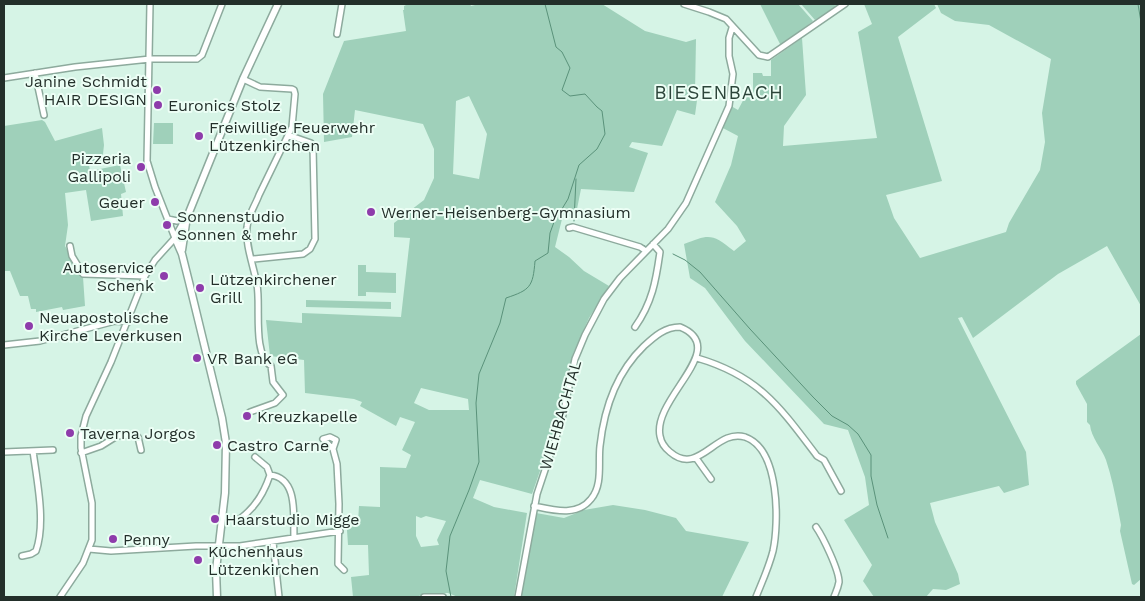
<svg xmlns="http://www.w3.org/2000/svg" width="1145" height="601" font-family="'Work Sans',sans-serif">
<rect width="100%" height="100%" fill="#d6f4e6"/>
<path fill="#9fd0ba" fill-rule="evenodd" d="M 408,4 L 473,4 L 470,4 L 471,6 L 479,4 L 602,4 L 645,31 L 686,42 L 696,39 L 695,93 L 698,93 L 695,115 L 677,110 L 662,146 L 632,142 L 629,147 L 648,153 L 634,192 L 581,189 L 575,219 L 563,215 L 555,247 L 569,257 L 584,271 L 609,286 L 589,318 L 573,354 L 557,422 L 532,494 L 480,480 L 473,498 L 494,507 L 527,513 L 514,597 L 458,597 L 448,593 L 432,593 L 414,597 L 353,597 L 351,577 L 369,575 L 368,545 L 348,545 L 347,530 L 358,522 L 359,506 L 380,507 L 380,467 L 406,468 L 411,455 L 402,450 L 415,422 L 400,417 L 396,426 L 360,406 L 362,402 L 354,399 L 305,393 L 304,360 L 270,356 L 266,320 L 302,323 L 302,313 L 401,317 L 410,238 L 394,237 L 394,223 L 424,200 L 434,178 L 434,149 L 423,124 L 355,110 L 352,137 L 324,142 L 323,94 L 344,41 L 406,31 L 403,10 L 404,10 L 404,6 ZM 469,96 L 487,134 L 479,179 L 453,174 L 456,101 ZM 421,388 L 468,399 L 469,410 L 429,410 L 414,403 ZM 416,516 L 421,518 L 426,516 L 446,521 L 437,540 L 439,545 L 421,547 L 416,536 Z
M 760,4 L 798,4 L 813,21 L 781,46 Z
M 801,4 L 828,4 L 839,6 L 815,20 Z
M 864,4 L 934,4 L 936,8 L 898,37 L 942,181 L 886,195 L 894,218 L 920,258 L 1006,232 L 1009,223 L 1040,170 L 1045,142 L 1042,113 L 1051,59 L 989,25 L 955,21 L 941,13 L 937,4 L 1141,4 L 1141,306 L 1107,246 L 1058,274 L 973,338 L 962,317 L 958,318 L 1026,452 L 1029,485 L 1004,493 L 999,486 L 930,503 L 935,522 L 958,574 L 960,584 L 946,590 L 933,589 L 926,597 L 874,597 L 863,581 L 872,565 L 844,520 L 869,505 L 865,477 L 848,430 L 824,424 L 745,341 L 705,288 L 690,278 L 684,244 C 709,234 712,233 734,251 L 746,241 L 737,226 L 715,202 L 731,165 L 738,136 L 721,127 L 731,106 L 738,110 L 748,91 L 753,91 L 753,73 L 762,73 L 763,76 L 771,76 L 771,60 L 802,38 L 806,95 L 784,126 L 783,146 L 877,138 L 858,32 L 872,24 Z
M 42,120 L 45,122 L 55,141 L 102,128 L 104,145 L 102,163 L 89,165 L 90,171 L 120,165 L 126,192 L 121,194 L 123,216 L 91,221 L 86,190 L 65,193 L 68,225 L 65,246 L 83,277 L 85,306 L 63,310 L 62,307 L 36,312 L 36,309 L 31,309 L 28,296 L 20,296 L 10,271 L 4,271 L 4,126 Z
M 154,123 L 173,123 L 173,144 L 153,144 Z
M 358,265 L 366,265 L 366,272 L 396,273 L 396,293 L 366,292 L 366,296 L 358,296 Z
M 306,300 L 391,302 L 391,309 L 306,307 Z
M 1141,334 L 1141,579 L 1134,585 L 1132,584 L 1120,531 L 1121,525 C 1117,504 1113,481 1106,460 C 1102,449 1091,437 1090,425 L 1087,422 L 1087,404 L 1076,384 L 1076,381 Z
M 613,505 L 645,510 L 676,518 L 686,531 L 749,542 L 722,597 L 521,597 L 534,514 L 536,513 L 564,518 L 584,510 Z"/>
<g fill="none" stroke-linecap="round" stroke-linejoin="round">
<path stroke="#5a927a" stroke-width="1" d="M 1138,4 L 1141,22
M 574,221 L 576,179
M 575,225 L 580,226
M 583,227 L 588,229
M 592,230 L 597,232
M 599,232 L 607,234
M 609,235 L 615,237
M 618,238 L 627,240
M 630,241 L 633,242
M 636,243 L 645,246
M 673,254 L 685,260 L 700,272 L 750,329 L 813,397 L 832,416 L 848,425 L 858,434 L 871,455 L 871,476 L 877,505 L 888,538
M 451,597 L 446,571 L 450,536 L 469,490 L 479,462 L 476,403 L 479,374 L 500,323 L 506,298 C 530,290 533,287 535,261 L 548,253 L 550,233 L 554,222 L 568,199 L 579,165 L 597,149 L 605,134 L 602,111 L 597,107 L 585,94 L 570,96 L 562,90 L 570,68 L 562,52 L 556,47 L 545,4
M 521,597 L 527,561"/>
<defs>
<path id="minor" d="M 684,4 L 709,12 L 726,19 L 759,55 L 768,57 L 845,4
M 337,34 L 342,4
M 35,73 L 44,115
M 4,78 L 75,67 L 150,59 L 197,59 L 202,55 L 222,4
M 243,79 L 260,87 L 292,89 L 294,90 L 295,94 L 292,127 L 259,195 C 255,206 248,215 247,227 C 245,245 254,267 257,285 C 261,305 252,354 271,366 L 273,382 L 283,395 L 275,403 L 250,412
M 168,219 L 177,221 L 188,216
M 569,228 L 573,227 L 640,247 L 646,251
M 70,246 L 72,256 L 83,274 L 145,276
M 253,259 L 303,254 L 310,249 L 315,239 L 313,147 L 311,143 L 288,135
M 635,327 C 652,303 656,281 660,252 L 653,244
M 4,345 L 40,341 L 115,321 L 128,322
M 697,358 C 759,376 780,407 817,456 L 824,460 L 841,491
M 333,449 L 323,439 L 330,437 L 336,440 L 333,449 L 337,464 L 339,504 L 338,564 L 344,570
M 4,452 L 53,450
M 81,453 L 101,446 L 117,436 L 129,435 L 138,437 L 141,450
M 255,457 L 267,467 L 270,475 C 299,478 293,517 294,538
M 696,458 L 711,479
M 534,506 C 553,510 577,517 591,499 C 603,485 598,463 600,446 C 604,409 616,373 644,346 C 655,336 665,327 680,327 C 732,348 652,398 660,436 C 661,442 665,448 670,452 C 699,477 716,428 745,437 C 780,449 779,523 773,551 C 769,567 762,582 756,597
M 238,520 C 255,509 264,493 270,475
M 816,527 C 823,537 839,570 839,582 C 838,588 836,592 834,597
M 273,542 L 279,597
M 89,549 L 111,551 L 196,546 L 240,546 L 340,531
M 22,556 L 31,554 L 36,551 C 46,523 37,481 33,451
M 60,597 L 83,563 L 92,540 L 92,503 L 81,448 L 81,436 L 86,416 L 111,362 L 145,276 L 155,260 L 175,238 L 155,187 L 147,161 L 150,4
M 424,597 L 443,597
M 518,597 L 537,494 L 562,419 L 575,359 L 585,335 L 604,299 L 620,278 L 668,229 L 686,203 L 729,106 L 733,74 L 729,56 L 729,38 L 732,28"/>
<path id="major" d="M 182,250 L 186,223
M 217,597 L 216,570 L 225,493 L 226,443 L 222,418 L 189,282 L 182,254 L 175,238 L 188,215 L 243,79 L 278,4"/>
</defs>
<use href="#minor" stroke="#8daa9d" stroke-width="8"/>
<use href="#major" stroke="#8daa9d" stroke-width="9"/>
<use href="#minor" stroke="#fff" stroke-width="5"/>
<use href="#major" stroke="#fff" stroke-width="6"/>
</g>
<g fill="#8e3cab" stroke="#ecfef5" stroke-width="2">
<circle cx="157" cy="90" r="5"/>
<circle cx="158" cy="105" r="5"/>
<circle cx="199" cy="136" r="5"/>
<circle cx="141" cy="167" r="5"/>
<circle cx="155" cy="202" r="5"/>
<circle cx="371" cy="212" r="5"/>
<circle cx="167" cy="225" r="5"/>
<circle cx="164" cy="276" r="5"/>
<circle cx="200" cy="288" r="5"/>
<circle cx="29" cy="326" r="5"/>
<circle cx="197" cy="358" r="5"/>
<circle cx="247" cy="416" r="5"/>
<circle cx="70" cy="433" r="5"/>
<circle cx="217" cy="445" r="5"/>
<circle cx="215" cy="519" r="5"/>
<circle cx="113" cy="539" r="5"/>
<circle cx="198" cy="560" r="5"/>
</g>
<g text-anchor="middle" stroke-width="4" stroke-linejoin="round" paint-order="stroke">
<g font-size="16" fill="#232f2a" stroke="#ecfef5" text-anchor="start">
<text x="147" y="87" text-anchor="end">Janine Schmidt<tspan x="147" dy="18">HAIR DESIGN</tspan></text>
<text x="168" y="111">Euronics Stolz</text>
<text x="209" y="133">Freiwillige Feuerwehr<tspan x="209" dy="18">Lützenkirchen</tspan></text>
<text x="131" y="164" text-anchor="end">Pizzeria<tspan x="131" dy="18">Gallipoli</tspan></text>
<text x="145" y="208" text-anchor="end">Geuer</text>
<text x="381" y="218">Werner-Heisenberg-Gymnasium</text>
<text x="177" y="222">Sonnenstudio<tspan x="177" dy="18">Sonnen &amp; mehr</tspan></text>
<text x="154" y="273" text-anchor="end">Autoservice<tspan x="154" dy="18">Schenk</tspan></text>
<text x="210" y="285">Lützenkirchener<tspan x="210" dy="18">Grill</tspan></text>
<text x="39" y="323">Neuapostolische<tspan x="39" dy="18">Kirche Leverkusen</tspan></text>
<text x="207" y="364">VR Bank eG</text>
<text x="257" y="422">Kreuzkapelle</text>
<text x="80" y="439">Taverna Jorgos</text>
<text x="227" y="451">Castro Carne</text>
<text x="225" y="525">Haarstudio Migge</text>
<text x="123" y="545">Penny</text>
<text x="208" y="557">Küchenhaus<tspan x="208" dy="18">Lützenkirchen</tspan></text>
</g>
<g font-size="16" fill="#232f2a" stroke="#ecfef5">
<text transform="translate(560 415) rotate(-74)" y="6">WIEHBACHTAL</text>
</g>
<g font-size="19" letter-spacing="1" fill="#2c453a" stroke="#ecfef5">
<text x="719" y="99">BIESENBACH</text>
</g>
</g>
<rect width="1145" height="601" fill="none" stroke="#232f2a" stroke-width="10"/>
</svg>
